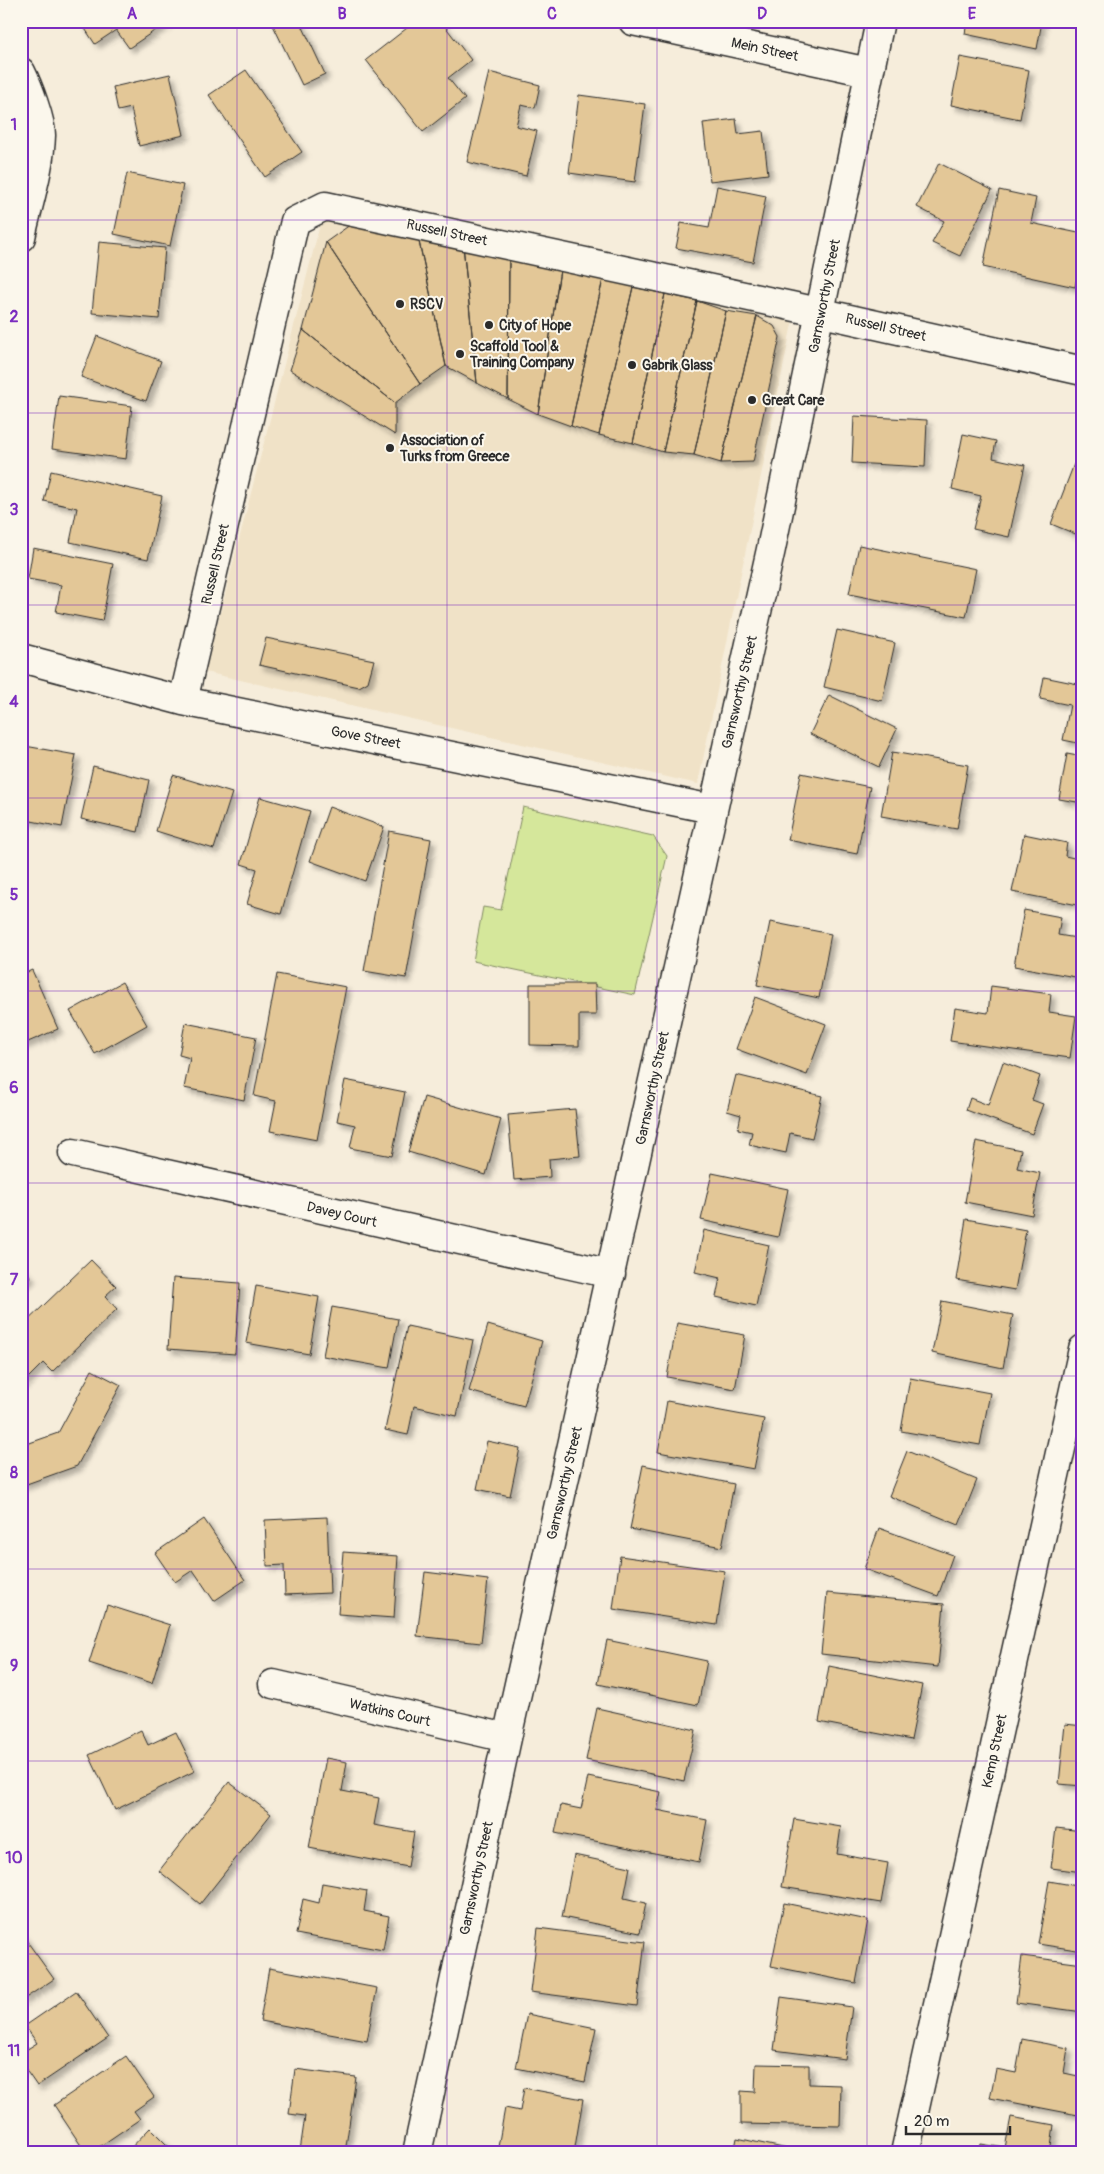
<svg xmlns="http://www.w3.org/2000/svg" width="1104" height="2174" font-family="Pangolin,sans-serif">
<defs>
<filter id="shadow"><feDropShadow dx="4.5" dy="4.5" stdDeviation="2.5" flood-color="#0004"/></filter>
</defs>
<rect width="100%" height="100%" fill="#f6eddb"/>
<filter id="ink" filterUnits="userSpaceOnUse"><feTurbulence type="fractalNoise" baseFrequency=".02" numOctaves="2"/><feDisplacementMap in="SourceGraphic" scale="10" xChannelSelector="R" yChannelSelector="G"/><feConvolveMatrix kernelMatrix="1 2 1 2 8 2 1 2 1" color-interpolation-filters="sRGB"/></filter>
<g filter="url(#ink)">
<path fill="#f0e2c7" d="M 323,213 L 793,319 L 698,784 L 205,672 Z"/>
<path fill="#d5e79b" stroke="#808963" d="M 523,807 L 653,836 L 667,856 L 635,995 L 473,961 L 483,907 L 501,910 Z"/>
<path fill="#e3c797" stroke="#2b2b2b" filter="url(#shadow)" d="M 80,21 L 165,21 L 166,23 L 129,48 L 116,30 L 95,44 Z
M 271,21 L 300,21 L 325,74 L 302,85 Z
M 416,21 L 441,21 L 471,60 L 448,78 L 465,99 L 423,132 L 366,60 Z
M 967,21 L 1042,21 L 1037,49 L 965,34 Z
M 960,57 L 1029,70 L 1020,119 L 951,105 Z
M 246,70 L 302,152 L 265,177 L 209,95 Z
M 489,72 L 540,85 L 535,108 L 521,105 L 516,126 L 537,131 L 526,176 L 467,162 Z
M 170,74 L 184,135 L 139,146 L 131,108 L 118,111 L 113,87 Z
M 579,95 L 645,104 L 635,182 L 569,173 Z
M 736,119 L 738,134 L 763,131 L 768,174 L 710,181 L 703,123 Z
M 939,163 L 992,190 L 960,256 L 932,243 L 944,221 L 917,207 Z
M 127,173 L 183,185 L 170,246 L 114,234 Z
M 717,186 L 766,196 L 753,262 L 676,248 L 681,223 L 709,228 Z
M 999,190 L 1036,198 L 1031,223 L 1083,234 L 1083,249 L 1075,287 L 983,267 Z
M 354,222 L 418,237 L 446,366 L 420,384 L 326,242 Z
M 418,237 L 463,245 L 477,383 L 446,366 Z
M 99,242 L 165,248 L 159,319 L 92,313 Z
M 326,242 L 420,384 L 395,403 L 303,330 Z
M 463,245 L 509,256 L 508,399 L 477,383 Z
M 509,256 L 560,270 L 538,414 L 508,399 Z
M 560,270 L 603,279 L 571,426 L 538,414 Z
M 603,279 L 633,287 L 599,435 L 571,426 Z
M 633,287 L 665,294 L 633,443 L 599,435 Z
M 665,294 L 697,301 L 663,452 L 633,443 Z
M 697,301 L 726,311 L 694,455 L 663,452 Z
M 726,311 L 757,316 L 721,463 L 694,455 Z
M 757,316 L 774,326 L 780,337 L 753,462 L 721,463 Z
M 303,330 L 395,403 L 395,435 L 290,370 Z
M 97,336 L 161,361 L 146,401 L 81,377 Z
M 59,396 L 132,406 L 126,459 L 52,449 Z
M 854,416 L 927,420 L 925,467 L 852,463 Z
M 963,434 L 996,441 L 993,458 L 1025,465 L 1009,537 L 973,529 L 981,496 L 952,489 Z
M 1074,464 L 1083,467 L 1083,537 L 1051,524 Z
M 51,471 L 162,496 L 148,559 L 70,542 L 77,508 L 44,501 Z
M 859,545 L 976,569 L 966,617 L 849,594 Z
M 33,548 L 113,564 L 102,621 L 56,612 L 61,585 L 28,579 Z
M 837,630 L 895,643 L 882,701 L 824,687 Z
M 266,638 L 374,660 L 368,682 L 359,687 L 259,665 Z
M 1044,677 L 1083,685 L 1083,744 L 1063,740 L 1070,705 L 1040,699 Z
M 829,695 L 897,729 L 879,767 L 810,734 Z
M 25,746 L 76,755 L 62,827 L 21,819 L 21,769 Z
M 892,752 L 968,765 L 957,829 L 881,816 Z
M 1067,754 L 1083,757 L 1083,803 L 1059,799 Z
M 93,766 L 149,780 L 138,832 L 81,819 Z
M 801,773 L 870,787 L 857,854 L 788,840 Z
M 173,775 L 232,793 L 214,849 L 156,831 Z
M 260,797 L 310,811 L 281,914 L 247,904 L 257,869 L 241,864 Z
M 329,807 L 384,827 L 365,881 L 310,861 Z
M 389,831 L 431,839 L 406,978 L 364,971 Z
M 1024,834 L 1067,843 L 1065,856 L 1083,860 L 1083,906 L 1012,892 Z
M 1024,910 L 1061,917 L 1058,935 L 1083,939 L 1081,978 L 1014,966 Z
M 770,922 L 831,934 L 819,998 L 757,985 Z
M 32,970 L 58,1029 L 21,1045 L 21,975 Z
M 277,974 L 346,987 L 317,1140 L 270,1131 L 276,1101 L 254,1096 Z
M 122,982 L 147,1025 L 95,1054 L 70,1011 Z
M 530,984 L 595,984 L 596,1015 L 579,1015 L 579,1046 L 530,1045 Z
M 991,986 L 1051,994 L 1049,1012 L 1076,1016 L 1070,1058 L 950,1041 L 955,1008 L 988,1013 Z
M 755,997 L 826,1024 L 807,1075 L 736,1049 Z
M 185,1023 L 256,1037 L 244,1100 L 184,1088 L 190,1058 L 179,1055 Z
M 1003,1062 L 1040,1076 L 1032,1100 L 1043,1104 L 1032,1134 L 966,1110 L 970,1098 L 988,1105 Z
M 736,1075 L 822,1096 L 812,1138 L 790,1133 L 786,1153 L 749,1145 L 752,1132 L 738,1129 L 741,1115 L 727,1111 Z
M 345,1080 L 405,1092 L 392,1156 L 350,1148 L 355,1125 L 337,1121 Z
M 424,1097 L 501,1119 L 486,1175 L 408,1152 Z
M 575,1109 L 580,1156 L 549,1159 L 550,1177 L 514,1180 L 508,1115 Z
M 976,1141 L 1021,1150 L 1017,1168 L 1040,1173 L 1032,1215 L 965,1202 Z
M 712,1173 L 788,1189 L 778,1237 L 701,1220 Z
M 966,1219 L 1026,1230 L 1015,1290 L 956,1280 Z
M 704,1230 L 769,1245 L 756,1306 L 716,1297 L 720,1278 L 695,1272 Z
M 91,1260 L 116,1286 L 105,1296 L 117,1309 L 52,1372 L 43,1363 L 21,1385 L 21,1327 Z
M 21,1266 L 31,1277 L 21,1286 Z
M 173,1278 L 240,1283 L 235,1354 L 168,1349 Z
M 256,1286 L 319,1297 L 309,1354 L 246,1343 Z
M 942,1301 L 1013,1315 L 1003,1368 L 932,1353 Z
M 332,1307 L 398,1319 L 389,1368 L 323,1356 Z
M 677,1323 L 745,1335 L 735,1389 L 667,1377 Z
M 488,1325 L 542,1341 L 524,1406 L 469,1391 Z
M 407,1326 L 473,1340 L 457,1416 L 414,1406 L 408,1435 L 385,1430 Z
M 92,1370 L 121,1385 L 77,1466 L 21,1486 L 21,1446 L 58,1433 Z
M 910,1378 L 990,1393 L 980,1445 L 901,1431 Z
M 667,1401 L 764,1419 L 754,1469 L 658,1452 Z
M 487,1441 L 520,1448 L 510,1496 L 477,1489 Z
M 907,1451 L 977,1480 L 959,1525 L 889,1496 Z
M 643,1465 L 734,1484 L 722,1547 L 630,1529 Z
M 327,1517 L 330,1593 L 285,1595 L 284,1565 L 267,1566 L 265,1520 Z
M 204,1519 L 245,1580 L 214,1601 L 193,1570 L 175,1582 L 155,1553 Z
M 879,1528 L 953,1555 L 938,1596 L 864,1569 Z
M 343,1552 L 398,1556 L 394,1618 L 338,1614 Z
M 620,1556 L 725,1571 L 717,1625 L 613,1609 Z
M 425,1572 L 488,1580 L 481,1643 L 417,1636 Z
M 827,1593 L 944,1604 L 938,1667 L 821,1654 Z
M 107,1605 L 170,1625 L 152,1683 L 89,1663 Z
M 607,1640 L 707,1661 L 698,1705 L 598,1684 Z
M 829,1666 L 922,1685 L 911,1740 L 819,1722 Z
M 1083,1673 L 1083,1714 L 1077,1713 Z
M 597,1708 L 696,1730 L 684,1781 L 586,1760 Z
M 1065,1724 L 1083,1726 L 1083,1786 L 1059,1784 Z
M 141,1730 L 148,1745 L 176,1732 L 195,1771 L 115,1810 L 89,1755 Z
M 326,1758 L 347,1762 L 342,1791 L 379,1798 L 374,1825 L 414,1832 L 408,1867 L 309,1848 Z
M 588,1777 L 661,1792 L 657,1810 L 707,1820 L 699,1862 L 555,1833 L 561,1805 L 581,1809 Z
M 229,1782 L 271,1814 L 200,1904 L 159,1871 Z
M 794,1819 L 841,1827 L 837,1854 L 888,1863 L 881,1903 L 782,1887 Z
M 1056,1828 L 1083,1831 L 1083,1872 L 1051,1868 Z
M 574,1855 L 630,1867 L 624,1898 L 646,1903 L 640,1933 L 562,1917 Z
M 1049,1881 L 1083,1887 L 1083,1951 L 1038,1944 Z
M 322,1883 L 367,1891 L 364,1911 L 389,1916 L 383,1950 L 296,1934 L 303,1899 L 319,1903 Z
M 784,1903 L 868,1920 L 856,1983 L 771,1966 Z
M 538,1928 L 645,1942 L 637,2006 L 530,1992 Z
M 21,1933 L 54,1979 L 21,2001 Z
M 1022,1956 L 1083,1964 L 1083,2012 L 1016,2003 Z
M 269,1968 L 377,1988 L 367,2041 L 260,2021 Z
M 76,1991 L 108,2038 L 37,2086 L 21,2063 L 21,2053 L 37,2043 L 25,2026 Z
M 781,1997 L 852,2007 L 845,2059 L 774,2050 Z
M 527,2014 L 596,2028 L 585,2082 L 516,2068 Z
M 1022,2039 L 1068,2048 L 1064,2073 L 1083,2077 L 1083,2089 L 1078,2115 L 990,2098 L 996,2069 L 1016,2073 Z
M 126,2056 L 154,2097 L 134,2111 L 140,2119 L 90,2153 L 86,2153 L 54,2105 Z
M 756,2064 L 809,2065 L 809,2084 L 841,2085 L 840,2126 L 741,2124 L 741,2091 L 755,2092 Z
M 295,2069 L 356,2077 L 345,2153 L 300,2151 L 305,2116 L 289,2114 Z
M 524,2088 L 583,2099 L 574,2153 L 529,2153 L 498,2147 L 505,2108 L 520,2111 Z
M 1011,2117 L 1054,2125 L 1050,2153 L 979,2153 L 981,2144 L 1005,2148 Z
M 150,2128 L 175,2153 L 126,2153 Z
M 737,2138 L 806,2153 L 734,2153 Z"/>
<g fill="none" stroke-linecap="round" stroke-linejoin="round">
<defs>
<path id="minor" d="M 633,21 L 868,72
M 21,72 C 28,86 41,120 41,135 C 40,169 28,204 21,237
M 21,658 L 183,701 L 712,809
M 183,701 L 295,221 L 325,206 L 791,306 L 1083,371
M 73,1153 L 611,1274
M 273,1684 L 507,1738
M 417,2153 L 507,1738 L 771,549 L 880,21
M 905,2153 L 1083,1349"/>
</defs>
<use href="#minor" stroke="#2b2b2b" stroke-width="31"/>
<use href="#minor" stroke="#fbf7ec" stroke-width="28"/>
</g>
</g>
<path fill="none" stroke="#7b2cbf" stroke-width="1" stroke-opacity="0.55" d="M 237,21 L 237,2153M 447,21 L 447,2153M 657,21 L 657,2153M 867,21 L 867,2153M 21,220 L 1083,220M 21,413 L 1083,413M 21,605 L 1083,605M 21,798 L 1083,798M 21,991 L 1083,991M 21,1183 L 1083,1183M 21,1376 L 1083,1376M 21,1569 L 1083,1569M 21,1761 L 1083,1761M 21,1954 L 1083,1954"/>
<g fill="#2b2b2b" stroke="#fbf7ec" stroke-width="2">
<circle cx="400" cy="304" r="5"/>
<circle cx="489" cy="325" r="5"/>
<circle cx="460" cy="354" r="5"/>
<circle cx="632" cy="365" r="5"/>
<circle cx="752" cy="400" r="5"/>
<circle cx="390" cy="448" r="5"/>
</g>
<g text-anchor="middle" stroke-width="4" stroke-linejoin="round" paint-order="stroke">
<g font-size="14" fill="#2b2b2b" stroke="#fbf7ec">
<text transform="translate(765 49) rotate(12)" y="5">Mein Street</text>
<text transform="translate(447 232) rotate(12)" y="5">Russell Street</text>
<text transform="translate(824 296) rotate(-79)" y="5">Garnsworthy Street</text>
<text transform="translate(886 327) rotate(13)" y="5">Russell Street</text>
<text transform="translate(215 564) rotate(-77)" y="5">Russell Street</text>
<text transform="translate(739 692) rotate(-77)" y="5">Garnsworthy Street</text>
<text transform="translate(366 737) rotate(11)" y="5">Gove Street</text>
<text transform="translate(652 1088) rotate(-78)" y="5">Garnsworthy Street</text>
<text transform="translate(342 1214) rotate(13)" y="5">Davey Court</text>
<text transform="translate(564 1483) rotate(-77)" y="5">Garnsworthy Street</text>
<text transform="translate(390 1712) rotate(13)" y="5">Watkins Court</text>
<text transform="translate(994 1751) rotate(-78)" y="5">Kemp Street</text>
<text transform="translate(476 1878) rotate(-78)" y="5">Garnsworthy Street</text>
</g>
<g font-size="14" font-weight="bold" fill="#2b2b2b" stroke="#fbf7ec" text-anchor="start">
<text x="410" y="309">RSCV</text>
<text x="499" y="330">City of Hope</text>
<text x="470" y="351">Scaffold Tool &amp;<tspan x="470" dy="16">Training Company</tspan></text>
<text x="642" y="370">Gabrik Glass</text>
<text x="762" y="405">Great Care</text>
<text x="400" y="445">Association of<tspan x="400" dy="16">Turks from Greece</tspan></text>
</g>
</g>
<rect width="1104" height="2174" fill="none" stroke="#fbf7ec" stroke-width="55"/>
<path d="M906 2126v8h104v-8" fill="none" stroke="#2b2b2b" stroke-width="2.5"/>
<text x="914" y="2126" font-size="15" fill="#2b2b2b" stroke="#fbf7ec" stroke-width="4" paint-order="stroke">20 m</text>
<rect x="28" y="28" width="1048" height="2118" fill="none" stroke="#7b2cbf" stroke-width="2"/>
<g font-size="16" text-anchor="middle" font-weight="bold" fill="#7b2cbf">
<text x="132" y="19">A</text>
<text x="342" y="19">B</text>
<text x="552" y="19">C</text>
<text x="762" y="19">D</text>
<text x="972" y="19">E</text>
<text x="14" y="130">1</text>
<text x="14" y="322">2</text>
<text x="14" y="515">3</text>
<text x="14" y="707">4</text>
<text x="14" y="900">5</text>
<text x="14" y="1093">6</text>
<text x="14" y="1285">7</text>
<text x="14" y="1478">8</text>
<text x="14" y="1671">9</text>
<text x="14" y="1863">10</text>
<text x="14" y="2056">11</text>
</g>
</svg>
